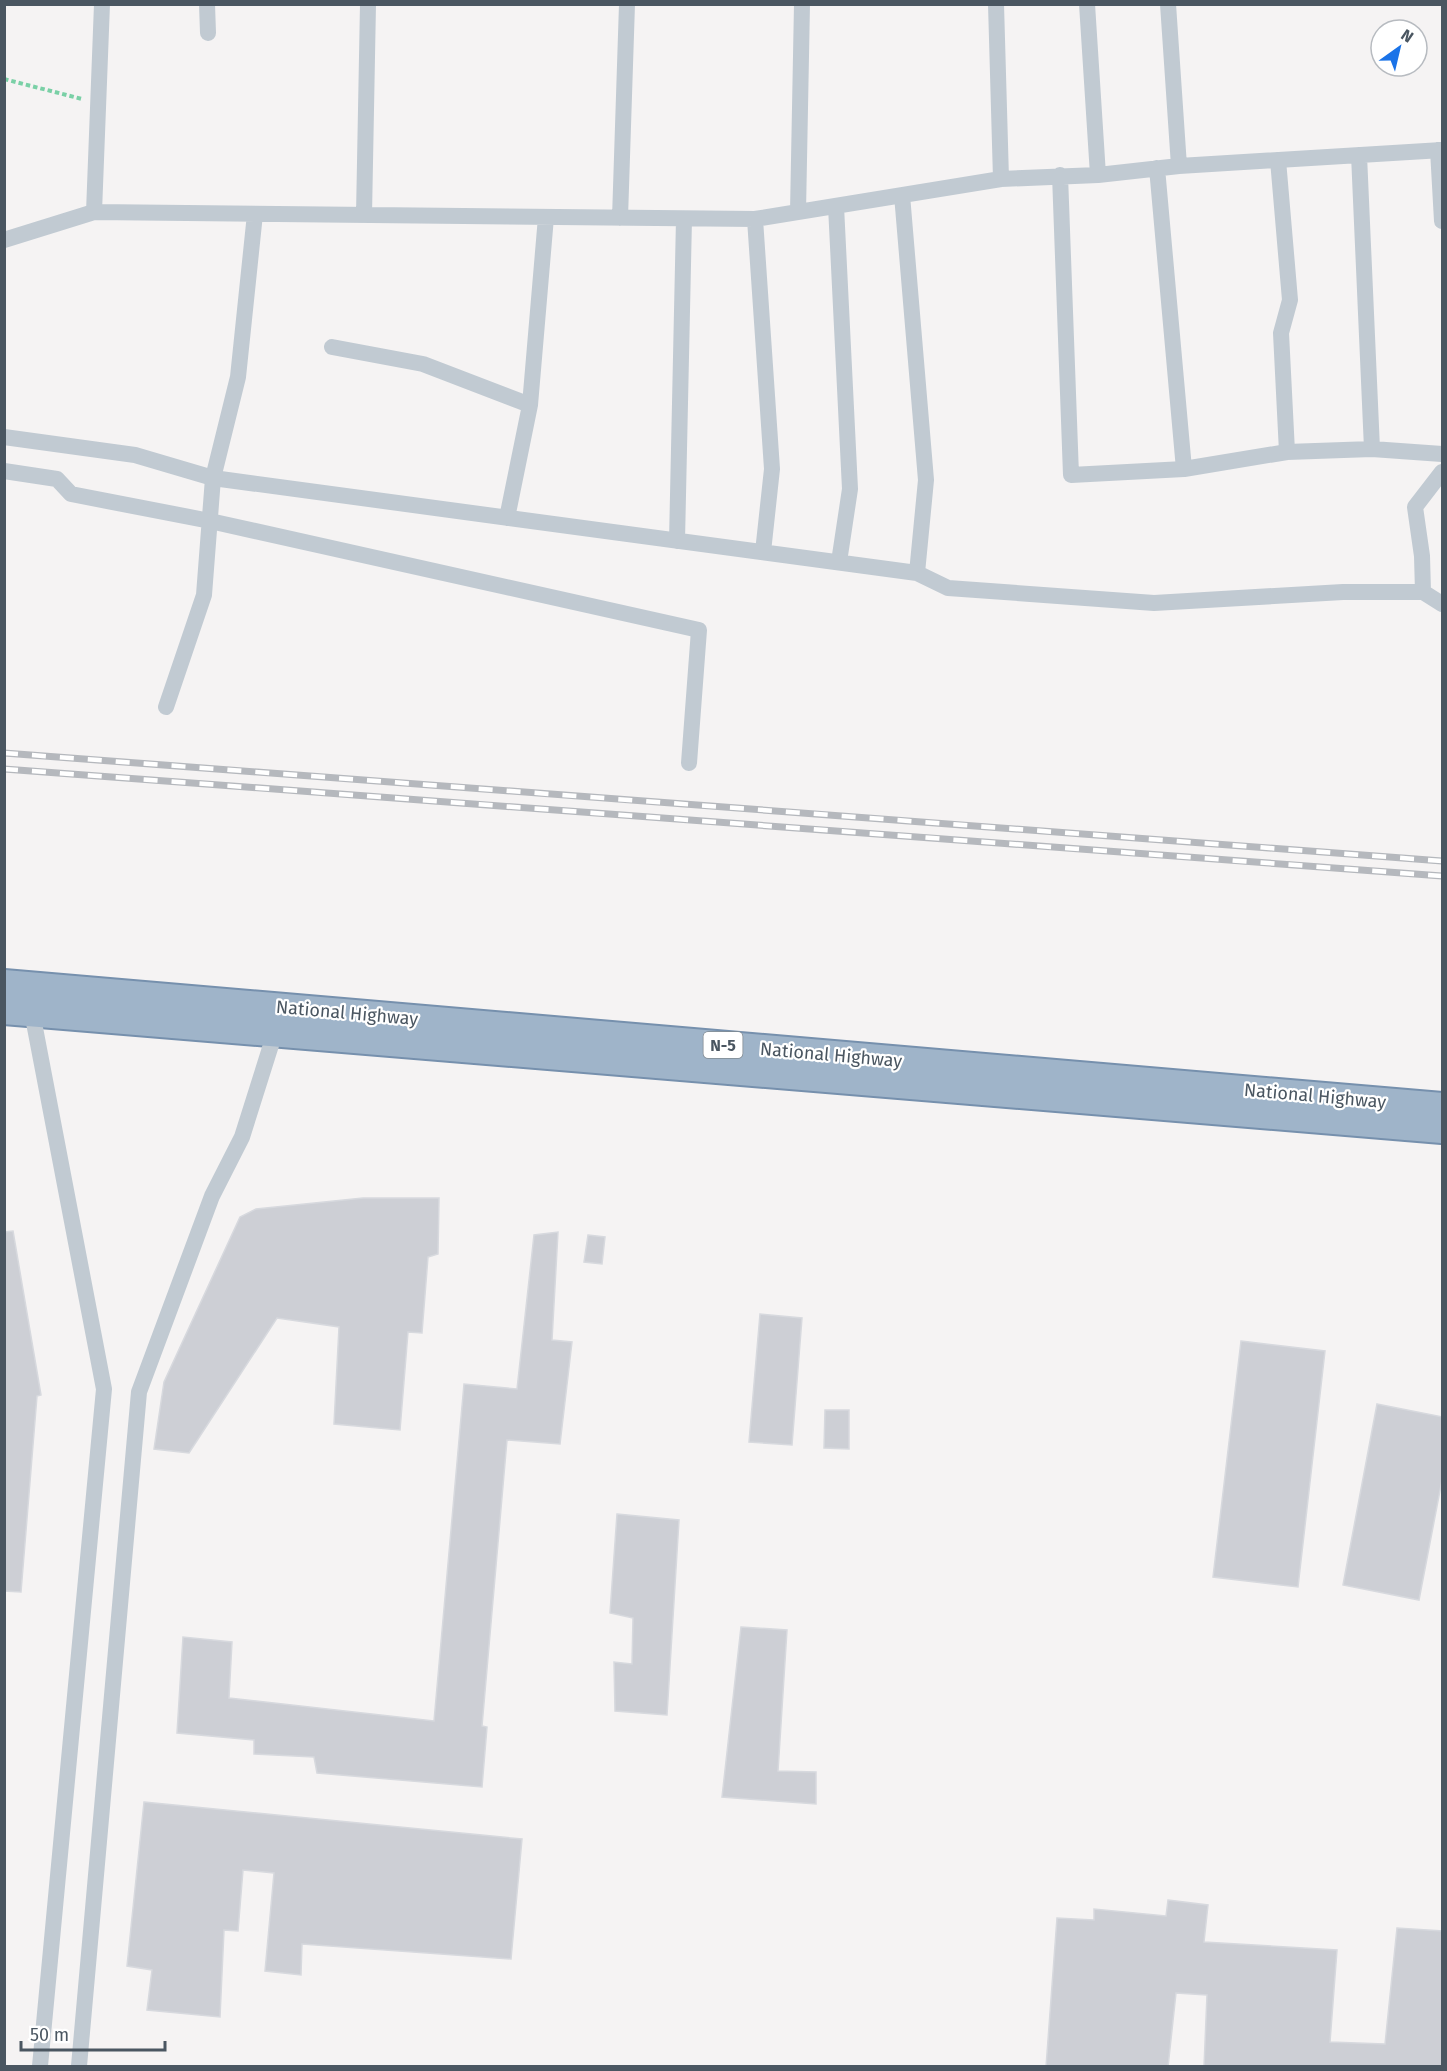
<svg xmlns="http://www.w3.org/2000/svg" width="1447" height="2071" font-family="'Fira Sans',sans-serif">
<rect width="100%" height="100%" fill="#f5f3f3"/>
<path fill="#cdcfd5" stroke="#d7d9de" stroke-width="1.5" d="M 363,1198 L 439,1198 L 438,1254 L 428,1257 L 422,1333 L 408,1332 L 400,1430 L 334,1424 L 339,1327 L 277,1318 L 189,1453 L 154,1449 L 164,1382 L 240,1217 L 256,1209 Z
M 13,1231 L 41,1395 L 37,1396 L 21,1592 L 4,1591 L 4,1232 Z
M 558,1232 L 552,1340 L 572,1342 L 560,1444 L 507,1440 L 482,1726 L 487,1727 L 482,1787 L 317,1773 L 314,1757 L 254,1754 L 254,1740 L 177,1733 L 183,1637 L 232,1642 L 229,1698 L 434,1721 L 464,1384 L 517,1389 L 534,1235 Z
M 588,1235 L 605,1237 L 602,1264 L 584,1262 Z
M 760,1314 L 802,1318 L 792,1445 L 749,1442 Z
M 1241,1341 L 1325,1351 L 1298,1587 L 1213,1577 Z
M 1377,1404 L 1443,1417 L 1443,1475 L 1419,1600 L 1343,1585 Z
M 825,1410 L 849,1410 L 849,1449 L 824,1448 Z
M 617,1514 L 679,1520 L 667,1715 L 615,1711 L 614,1662 L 632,1664 L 633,1618 L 610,1613 Z
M 741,1627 L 787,1630 L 778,1771 L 816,1772 L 816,1804 L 722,1797 Z
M 144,1802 L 522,1839 L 511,1959 L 302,1944 L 301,1975 L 265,1971 L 274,1873 L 243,1870 L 238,1931 L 224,1930 L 220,2017 L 147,2010 L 152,1970 L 127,1966 Z
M 1168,1900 L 1208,1905 L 1204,1942 L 1337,1950 L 1330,2042 L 1385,2044 L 1397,1928 L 1443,1931 L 1443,2067 L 1204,2067 L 1207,1995 L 1176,1993 L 1168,2067 L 1046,2067 L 1057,1918 L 1094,1920 L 1094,1909 L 1166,1916 Z"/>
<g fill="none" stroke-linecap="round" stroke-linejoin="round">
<defs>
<path id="trunk" d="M 4,984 L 1442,1107
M 4,1010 L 1442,1129"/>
</defs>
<use href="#trunk" stroke="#7690ad" stroke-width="32"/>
<path stroke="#7ad0a6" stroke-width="4" stroke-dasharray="4.5 3" stroke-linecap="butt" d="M 4,79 L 82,99"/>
<path stroke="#c1cad2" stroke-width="16" d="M 207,4 L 208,33
M 996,4 L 1001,179
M 1087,4 L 1098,175
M 1168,4 L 1179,166
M 1438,150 L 1442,221
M 1359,155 L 1372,449
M 1278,160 L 1290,300 L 1281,333 L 1287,452
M 1157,168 L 1184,469
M 1060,175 L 1071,475 L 1184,469 L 1287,452 L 1372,449 L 1442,454
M 902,195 L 926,480 L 917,573
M 836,206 L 850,489 L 839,562
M 94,212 L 102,4
M 798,212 L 802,4
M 364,215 L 368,4
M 620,218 L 627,4
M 755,219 L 772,469 L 763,552
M 4,240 L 94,212 L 755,219 L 1001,179 L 1098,175 L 1179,166 L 1442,150
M 332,347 L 423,364 L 530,405
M 4,437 L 135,455 L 213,478 L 917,573 L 948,588 L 1154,603 L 1343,592 L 1423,592 L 1442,604
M 4,471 L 57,479 L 71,494 L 210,521 L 699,630 L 689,763
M 507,518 L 530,405 L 546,217
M 677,541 L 684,219
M 1423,592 L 1422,556 L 1415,507 L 1442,472
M 166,707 L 204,595 L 213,478 L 238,377 L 255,214
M 31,1007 L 104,1389 L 40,2066
M 79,2066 L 139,1392 L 212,1196 L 242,1137 L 277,1026"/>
<use href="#trunk" stroke="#9fb4c9" stroke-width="28"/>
<defs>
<path id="rail" d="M 4,753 L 1442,861
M 4,769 L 1442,876"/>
</defs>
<use href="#rail" stroke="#b5b8bd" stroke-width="7"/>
<use href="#rail" stroke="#fff" stroke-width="4.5" stroke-dasharray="14" stroke-linecap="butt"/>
</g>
<g text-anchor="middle" stroke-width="4.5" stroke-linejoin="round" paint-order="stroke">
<rect fill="#fff" stroke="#808990" stroke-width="1.5" x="703.5" y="1032" width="39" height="26" rx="4.5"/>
<g font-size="16" font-weight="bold" fill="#4a5661">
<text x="723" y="1051">N-5</text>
</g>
<g font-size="18" fill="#4a5661" stroke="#fff">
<text transform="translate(347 1013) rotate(5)" y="6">National Highway</text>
<text transform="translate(831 1055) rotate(5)" y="6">National Highway</text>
<text transform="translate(1315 1096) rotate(5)" y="6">National Highway</text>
</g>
</g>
<rect width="1447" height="2071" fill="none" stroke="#4a5661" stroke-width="12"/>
<g transform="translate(1399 48) rotate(34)"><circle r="28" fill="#ffffff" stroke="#b7bbc0" stroke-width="1.5"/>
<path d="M0-4.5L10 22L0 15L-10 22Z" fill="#1a73e8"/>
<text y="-9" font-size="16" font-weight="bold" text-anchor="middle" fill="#4a5661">N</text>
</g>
<path d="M21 2041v9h144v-9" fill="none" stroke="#4a5661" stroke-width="3"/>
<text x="30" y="2041" font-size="18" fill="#4a5661" stroke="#ffffff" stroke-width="4.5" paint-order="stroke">50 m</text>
</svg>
